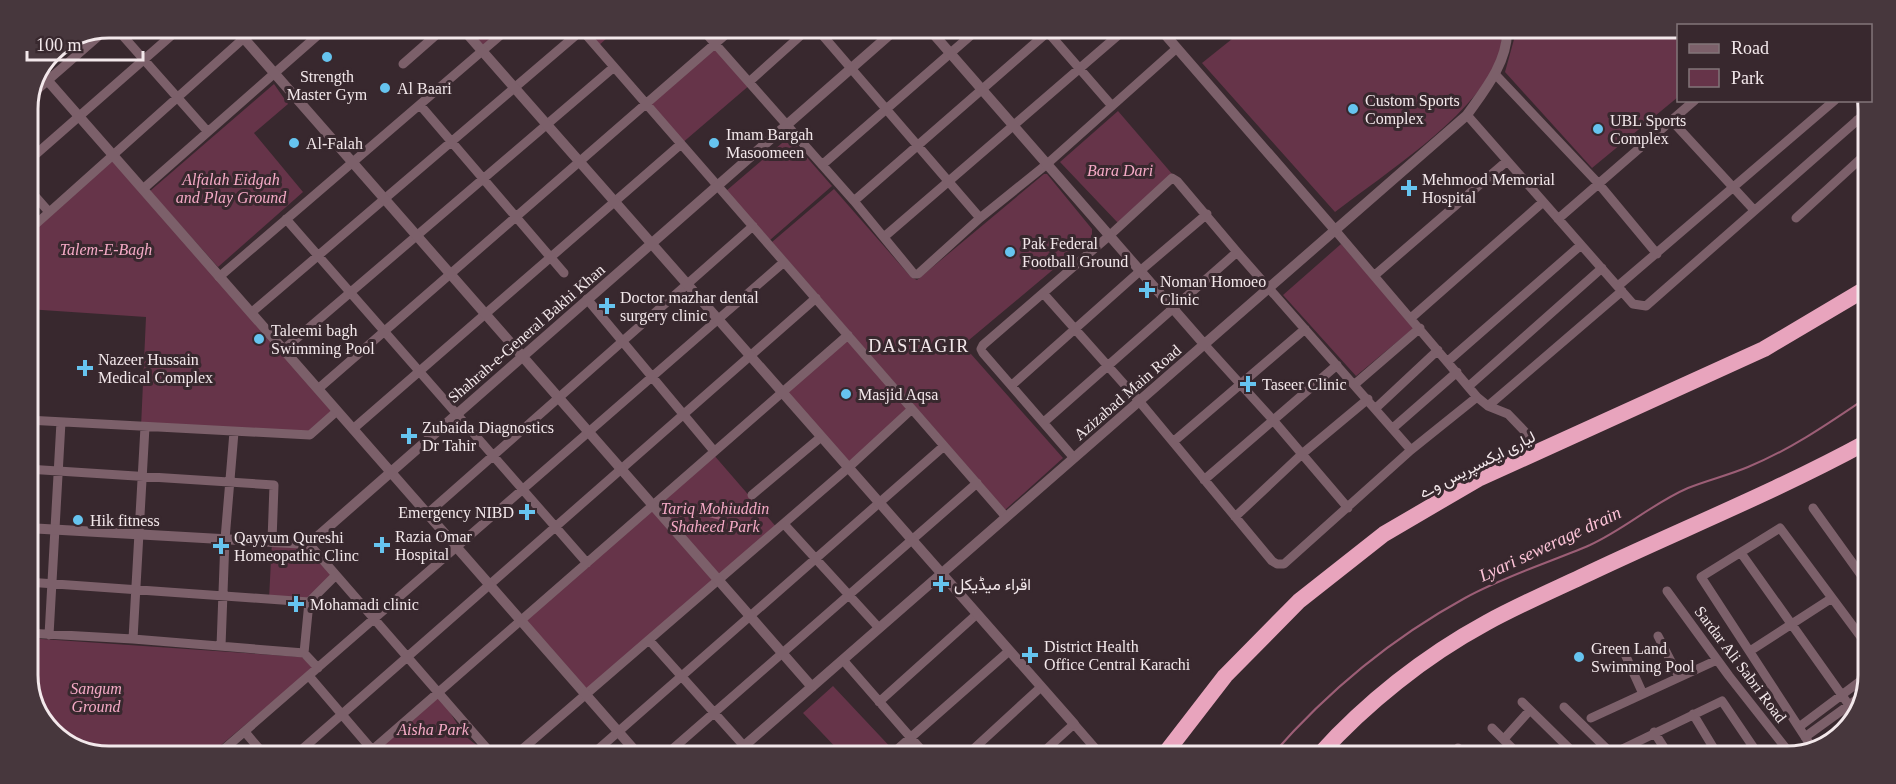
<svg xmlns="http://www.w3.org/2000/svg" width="1896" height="784" font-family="'Times New Roman',Vazirmatn,serif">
<rect width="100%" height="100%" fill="#38282e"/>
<path fill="#663449" d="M 462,28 L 509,28 L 482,51 Z
M 581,29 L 617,29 L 597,47 Z
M 1242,31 L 1503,32 C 1501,42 1501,55 1497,63 C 1466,122 1387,172 1335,212 L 1202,63 Z
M 1516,32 L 1678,33 L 1678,97 L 1592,168 L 1505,72 Z
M 715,43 L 751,84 L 681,144 L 646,104 Z
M 274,84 L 288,104 L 254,133 L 303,192 L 218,267 L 150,191 Z
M 1118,111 L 1173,175 L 1118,223 L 1060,162 Z
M 789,137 L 832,186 L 770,240 L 726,191 Z
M 112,155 L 337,411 L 310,435 L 141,427 L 146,317 L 27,309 L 27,232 Z
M 1044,174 L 1047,174 L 1092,229 L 1092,237 L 963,345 L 1063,458 L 1005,510 L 772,242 L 834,189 L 911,277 L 917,280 Z
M 1341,244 L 1415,327 L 1356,376 L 1283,295 Z
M 848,335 L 912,409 L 848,468 L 782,392 Z
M 713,454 L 778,529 L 586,695 L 521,620 Z
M 272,541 L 309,544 L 336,575 L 309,602 L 269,599 Z
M 27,638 L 302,657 L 313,668 L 214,751 L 78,751 L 44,725 L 27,681 Z
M 833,686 L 895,752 L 893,754 L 842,754 L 803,713 Z
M 438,693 L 464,735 L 485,752 L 374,752 Z"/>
<path fill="#9c5e76" d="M 711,507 L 719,507 L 723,510 L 720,520 L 709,517 Z"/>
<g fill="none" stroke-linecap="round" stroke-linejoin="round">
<path stroke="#9c5e76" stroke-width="2" d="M 1272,755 C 1326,693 1392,638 1465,598 C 1505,576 1548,563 1590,545 C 1625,529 1653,503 1688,488 C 1708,480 1729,475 1748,467 C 1790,450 1829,423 1866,398"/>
<path stroke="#7c606a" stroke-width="9" d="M 115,27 L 208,132
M 581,29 L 1006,517
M 702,29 L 854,201 L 914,274 L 918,274 L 980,218
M 818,30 L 980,218 L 1047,164 L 1177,48
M 1046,30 L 1112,106
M 403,64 L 444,28
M 1495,74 L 1598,183 L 1657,254
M 749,82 L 808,29
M 31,95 L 109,27
M 420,105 L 564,273
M 1467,115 L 1633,304 L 1646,306 L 1869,110
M 1857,120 L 1868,134
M 1672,121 L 1754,210
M 27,162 L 181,27
M 822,165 L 977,30
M 27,187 L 49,212
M 143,189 L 326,28
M 854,201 L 1050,30
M 1796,218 L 1868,152
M 286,219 L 587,563
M 1558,219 L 1695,100
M 1335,230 L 1477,397 L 1488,406 L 1508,414 L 1530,437
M 27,232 L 255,28
M 884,237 L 1123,31
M 1375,275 L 1507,161
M 219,277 L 509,28
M 1618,286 L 1835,100
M 1043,293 L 1139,401 L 1272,561 L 1277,564 L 1284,564 L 1411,450 L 1477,397
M 587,299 L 714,451
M 251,313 L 582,30
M 1411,318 L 1543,202
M 1204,344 L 1273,420 L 1348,508
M 283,350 L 614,67
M 1447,362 L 1581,245
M 1355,384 L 1420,328
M 1012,385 L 1140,271 L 1207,214
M 1469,386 L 1602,268
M 318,389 L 732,29
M 1488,406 L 1622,291
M 1376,408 L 1438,350
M 27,420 L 310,435 L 337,411
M 1044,422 L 1237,252
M 1393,428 L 1457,372
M 353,429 L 681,144
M 1173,442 L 1305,329
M 1074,458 L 983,353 L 981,349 L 983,345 L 1109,236 L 1172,178 L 1177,181 L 1237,252 L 1411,450
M 27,469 L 274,485 L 272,541
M 1204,480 L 1337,365
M 752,495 L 821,437
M 1813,508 L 1864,579
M 427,514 L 753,226
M 1235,517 L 1302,454 L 1368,399
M 784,524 L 879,628
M 309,544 L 490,752
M 1741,553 L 1856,715
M 27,582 L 309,602 L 336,575
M 1667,591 L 1729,676 L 1792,756
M 27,633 L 133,639 L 304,653 L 318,668
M 49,635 L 61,422
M 1658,636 L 1679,677
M 133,639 L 145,427
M 649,640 L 744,746
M 221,646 L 225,539 L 234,432
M 1750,651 L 1832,598
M 1624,652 L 1643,694
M 304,653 L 309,602
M 843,660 L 925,754
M 309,676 L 374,752
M 879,702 L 977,614
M 1522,702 L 1577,756
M 1564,707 L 1614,756
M 1693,714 L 1719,757
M 1591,718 L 1717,660
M 1799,727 L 1863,679
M 1492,728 L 1520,756
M 245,732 L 262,752
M 1654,732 L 1670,757
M 1805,737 L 1863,695
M 1504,739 L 1530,710
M 1823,746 L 1843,731
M 1458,748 L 1466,756
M 1813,749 L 1701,577 L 1780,528 L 1864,641
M 222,751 L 784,262
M 299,752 L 816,298
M 370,752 L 848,335
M 519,752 L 848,468 L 912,409
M 594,753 L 944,446
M 668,753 L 977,483
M 892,754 L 1009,651
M 968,754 L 1041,687
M 1041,754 L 1074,724 L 1101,755
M 1612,754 L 1722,701 L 1760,757"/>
<path stroke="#7c606a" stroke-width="10" d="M 234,27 L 812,687
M 462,28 L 1074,724
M 930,30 L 1204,344
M 1162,31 L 1335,230
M 41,73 L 637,753
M 27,528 L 309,544 L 895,30
M 736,753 L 1467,115 C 1484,91 1507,63 1507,32"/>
<path stroke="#e8a4bd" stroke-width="16" d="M 1164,755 L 1225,676 L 1299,601 L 1384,534 L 1478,479 L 1764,349 L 1867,288
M 1319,755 C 1366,703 1425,656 1486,623 C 1517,606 1549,592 1581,577 C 1675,532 1773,493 1865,443"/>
</g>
<g fill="#66c4ef" stroke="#38282e" stroke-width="2">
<circle cx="327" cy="57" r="6"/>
<circle cx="385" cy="88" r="6"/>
<circle cx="1353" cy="109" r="6"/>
<circle cx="1598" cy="129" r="6"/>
<circle cx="294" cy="143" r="6"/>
<circle cx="714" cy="143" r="6"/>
<path d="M1406 179h6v6h6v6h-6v6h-6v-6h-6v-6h6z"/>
<circle cx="1010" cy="252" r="6"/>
<path d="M1144 281h6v6h6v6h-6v6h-6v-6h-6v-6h6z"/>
<path d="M604 297h6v6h6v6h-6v6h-6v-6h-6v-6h6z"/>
<circle cx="259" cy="339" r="6"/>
<path d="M82 359h6v6h6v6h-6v6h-6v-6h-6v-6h6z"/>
<path d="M1245 375h6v6h6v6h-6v6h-6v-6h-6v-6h6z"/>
<circle cx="846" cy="394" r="6"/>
<path d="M406 427h6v6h6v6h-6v6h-6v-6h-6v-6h6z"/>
<path d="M524 503h6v6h6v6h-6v6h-6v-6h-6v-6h6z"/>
<circle cx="78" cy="520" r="6"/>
<path d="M379 536h6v6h6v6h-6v6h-6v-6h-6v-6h6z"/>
<path d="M218 537h6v6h6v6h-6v6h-6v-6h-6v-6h6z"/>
<path d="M938 575h6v6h6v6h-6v6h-6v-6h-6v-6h6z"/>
<path d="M293 595h6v6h6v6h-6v6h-6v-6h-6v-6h6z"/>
<path d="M1027 646h6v6h6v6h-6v6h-6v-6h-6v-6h6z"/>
<circle cx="1579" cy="657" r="6"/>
</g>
<g text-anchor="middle" stroke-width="6" stroke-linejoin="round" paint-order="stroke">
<g font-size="16" fill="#f3e8eb" stroke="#38282e" text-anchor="start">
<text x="327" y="82" text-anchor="middle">Strength<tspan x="327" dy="18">Master Gym</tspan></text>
<text x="397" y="94">Al Baari</text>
<text x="1365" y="106">Custom Sports<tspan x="1365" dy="18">Complex</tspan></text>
<text x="1610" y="126">UBL Sports<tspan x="1610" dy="18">Complex</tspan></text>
<text x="726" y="140">Imam Bargah<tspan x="726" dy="18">Masoomeen</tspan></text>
<text x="306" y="149">Al-Falah</text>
<text x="1422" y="185">Mehmood Memorial<tspan x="1422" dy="18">Hospital</tspan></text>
<text x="1022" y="249">Pak Federal<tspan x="1022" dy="18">Football Ground</tspan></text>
<text x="1160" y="287">Noman Homoeo<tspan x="1160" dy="18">Clinic</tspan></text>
<text x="620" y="303">Doctor mazhar dental<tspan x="620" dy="18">surgery clinic</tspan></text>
<text x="271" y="336">Taleemi bagh<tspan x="271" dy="18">Swimming Pool</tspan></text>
<text x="98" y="365">Nazeer Hussain<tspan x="98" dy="18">Medical Complex</tspan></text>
<text x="1262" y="390">Taseer Clinic</text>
<text x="858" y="400">Masjid Aqsa</text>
<text x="422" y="433">Zubaida Diagnostics<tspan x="422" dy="18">Dr Tahir</tspan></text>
<text x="514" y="518" text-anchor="end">Emergency NIBD</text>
<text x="90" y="526">Hik fitness</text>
<text x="395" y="542">Razia Omar<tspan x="395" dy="18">Hospital</tspan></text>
<text x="234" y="543">Qayyum Qureshi<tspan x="234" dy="18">Homeopathic Clinc</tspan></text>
<text x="954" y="590">اقراء میڈیکل</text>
<text x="310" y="610">Mohamadi clinic</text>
<text x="1044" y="652">District Health<tspan x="1044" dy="18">Office Central Karachi</tspan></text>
<text x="1591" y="654">Green Land<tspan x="1591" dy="18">Swimming Pool</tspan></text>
</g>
<g font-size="16" font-style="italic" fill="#f5aac6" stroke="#38282e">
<text x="1120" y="176">Bara Dari</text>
<text x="231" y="185">Alfalah Eidgah<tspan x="231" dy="18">and Play Ground</tspan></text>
<text x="106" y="255">Talem-E-Bagh</text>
<text x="715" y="514">Tariq Mohiuddin<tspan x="715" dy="18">Shaheed Park</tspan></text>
<text x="96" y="694">Sangum<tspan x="96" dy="18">Ground</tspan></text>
<text x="433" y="735">Aisha Park</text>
</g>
<g font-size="16" fill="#f3e8eb" stroke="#38282e">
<text transform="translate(526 333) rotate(-41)" y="6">Shahrah-e-General Bakhi Khan</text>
<text transform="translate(1127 392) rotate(-41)" y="6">Azizabad Main Road</text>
<text transform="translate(1477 464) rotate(-27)" y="6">لیاری ایکسپریس وے</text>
<text transform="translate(1741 664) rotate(53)" y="6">Sardar Ali Sabri Road</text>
</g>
<g font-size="18" letter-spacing="1.5" fill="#f3e8eb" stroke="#38282e">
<text x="919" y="352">DASTAGIR</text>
</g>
<g font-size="18" font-style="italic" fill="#fdc4d8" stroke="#38282e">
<text transform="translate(1550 544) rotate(-25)" y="6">Lyari sewerage drain</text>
</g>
</g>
<path d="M0 0H1896V784H0ZM109 38H1787A71 71 0 0 1 1858 109V675A71 71 0 0 1 1787 746H109A71 71 0 0 1 38 675V109A71 71 0 0 1 109 38Z" fill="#47373d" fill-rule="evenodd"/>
<path fill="none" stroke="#f3e8eb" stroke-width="3" d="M109 38H1787A71 71 0 0 1 1858 109V675A71 71 0 0 1 1787 746H109A71 71 0 0 1 38 675V109A71 71 0 0 1 109 38Z"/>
<rect x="1677" y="24" width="195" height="78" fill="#38282e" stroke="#83757a" stroke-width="1.5"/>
<rect x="1689" y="44" width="30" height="9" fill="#7c606a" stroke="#83757a" stroke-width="1.5"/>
<text x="1731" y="54" font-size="18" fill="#f3e8eb">Road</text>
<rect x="1689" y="69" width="30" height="18" fill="#663449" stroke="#83757a" stroke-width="1.5"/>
<text x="1731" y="84" font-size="18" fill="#f3e8eb">Park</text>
<path d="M27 51v9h116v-9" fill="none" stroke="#f3e8eb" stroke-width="3"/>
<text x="36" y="51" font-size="18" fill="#f3e8eb" stroke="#38282e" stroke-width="4.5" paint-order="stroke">100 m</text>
</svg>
